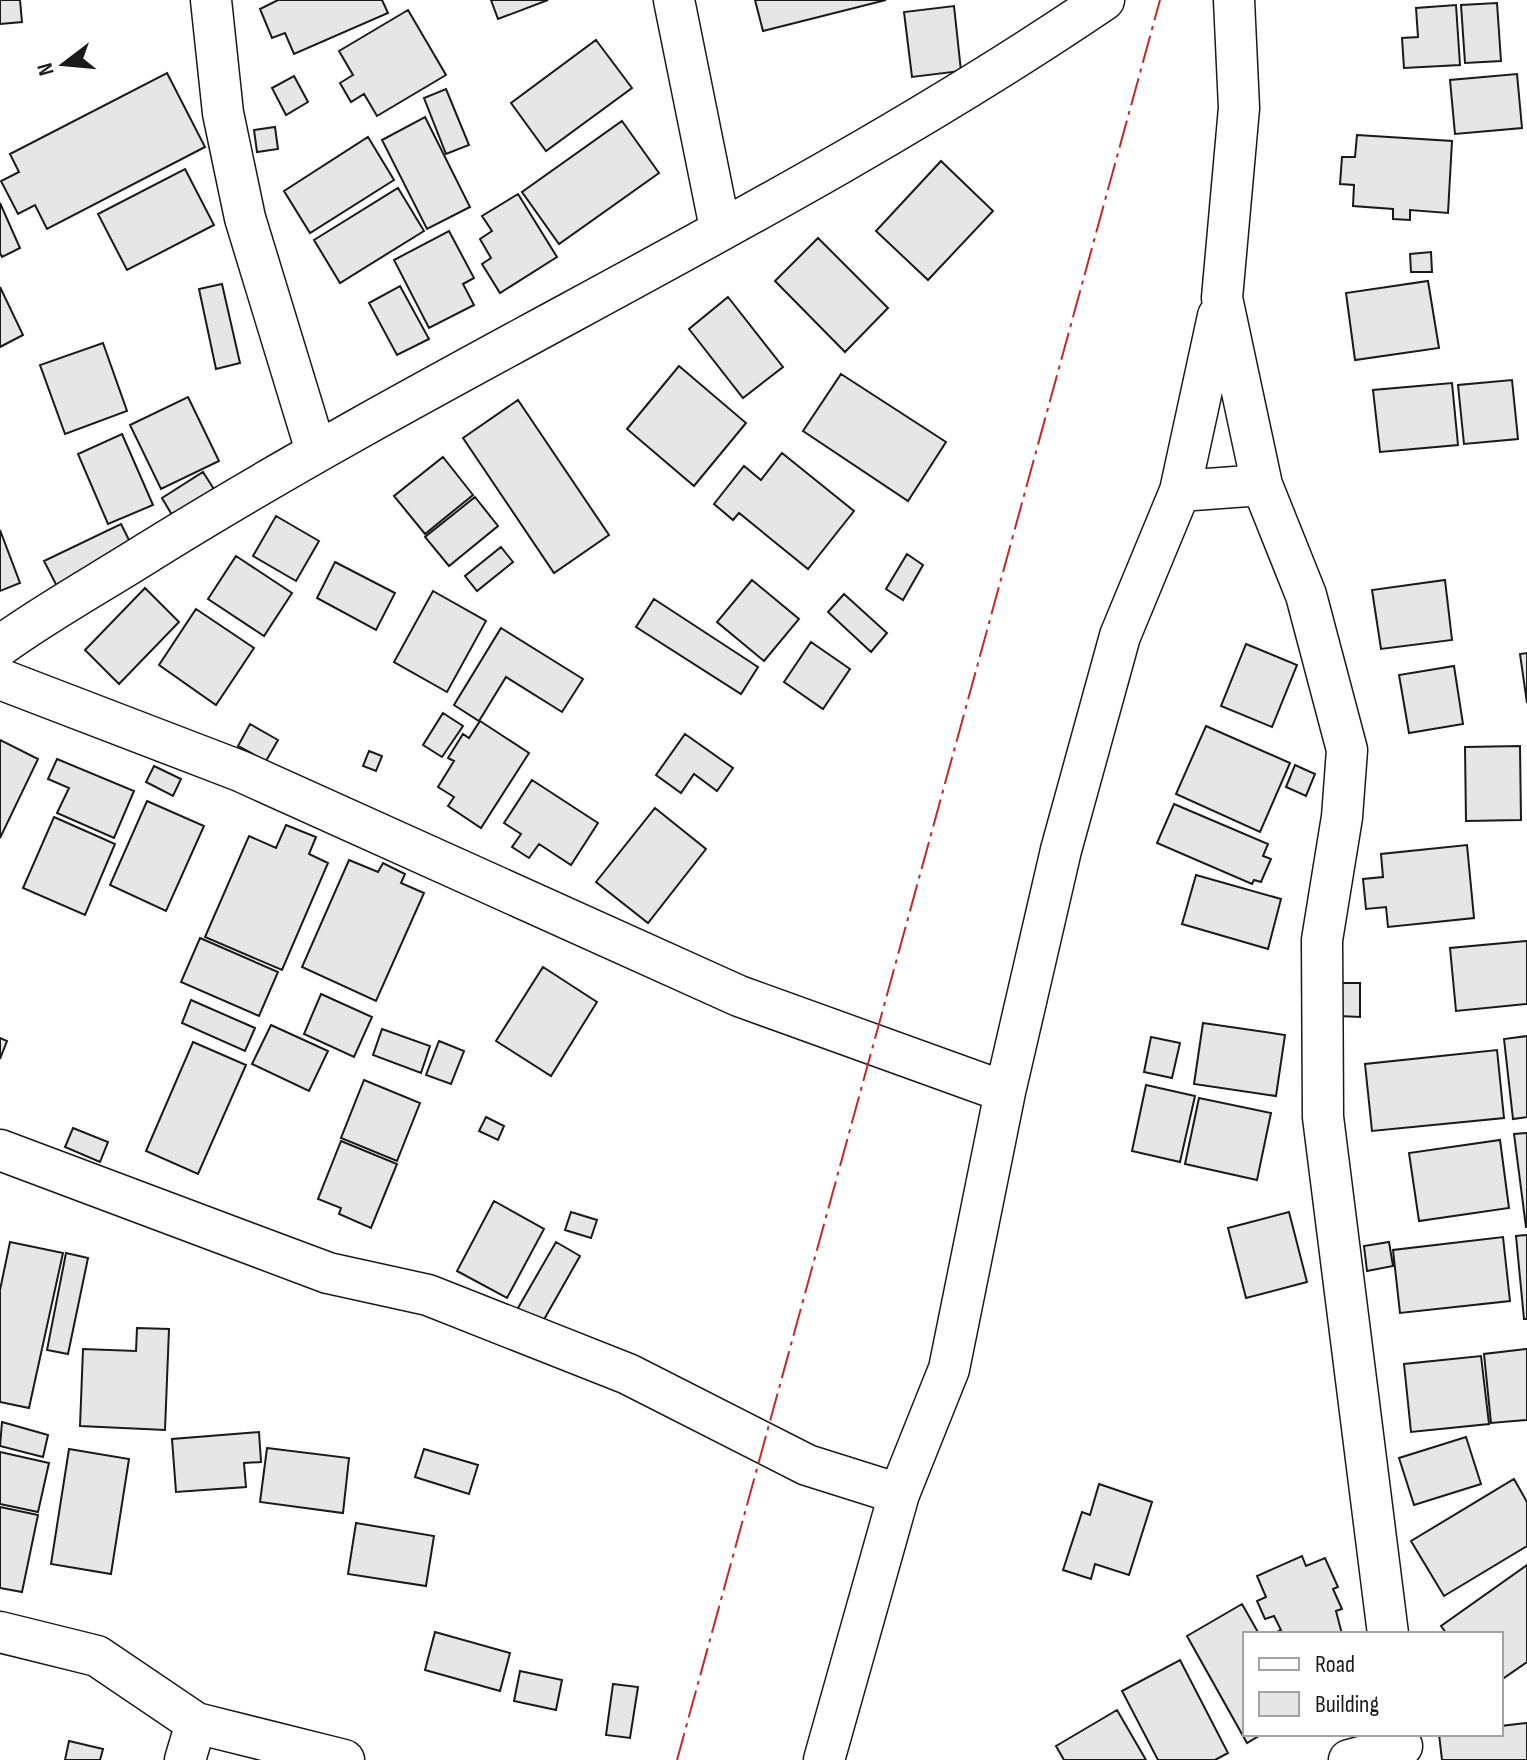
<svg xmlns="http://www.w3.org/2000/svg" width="1527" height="1760" font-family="'Sofia Sans Condensed',sans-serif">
<rect width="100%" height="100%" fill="#fff"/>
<path fill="#e6e6e6" stroke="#1a1a1a" stroke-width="2" d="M 0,0 L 20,0 L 22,22 L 0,24 Z
M 382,0 L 388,13 L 294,54 L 285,33 L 272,38 L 260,9 L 278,0 Z
M 491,0 L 548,0 L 498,19 Z
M 755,0 L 886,0 L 763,31 Z
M 1497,3 L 1501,61 L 1465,63 L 1461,5 Z
M 1456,5 L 1460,65 L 1404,68 L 1402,38 L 1418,37 L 1416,8 Z
M 954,6 L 961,71 L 912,77 L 904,12 Z
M 408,10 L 446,75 L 377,116 L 364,94 L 351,102 L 340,83 L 353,75 L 339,51 Z
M 596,40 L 632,88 L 546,151 L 511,103 Z
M 167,73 L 205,147 L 47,229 L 35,205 L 18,214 L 1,181 L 19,172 L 10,154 Z
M 1517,74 L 1522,128 L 1455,134 L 1450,80 Z
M 294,76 L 308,102 L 286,115 L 272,88 Z
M 446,89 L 469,145 L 446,154 L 424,98 Z
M 425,117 L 470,207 L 427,229 L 382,140 Z
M 622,121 L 659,173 L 559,244 L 522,192 Z
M 275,127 L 278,149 L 257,152 L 254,130 Z
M 1357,135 L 1452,141 L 1448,213 L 1410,210 L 1410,220 L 1393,219 L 1393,209 L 1353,206 L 1354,185 L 1340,184 L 1342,157 L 1355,157 Z
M 368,137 L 394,180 L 310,233 L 284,191 Z
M 941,161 L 993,211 L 928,280 L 876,231 Z
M 185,169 L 214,225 L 127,270 L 98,214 Z
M 398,188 L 424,231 L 340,283 L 314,240 Z
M 518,194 L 557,257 L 500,293 L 482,264 L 491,258 L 480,239 L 492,231 L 482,216 Z
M 0,203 L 20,248 L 2,257 L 0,253 Z
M 449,231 L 474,278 L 463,284 L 474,305 L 429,328 L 394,260 Z
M 818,238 L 888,308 L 845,352 L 775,281 Z
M 1431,252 L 1432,272 L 1411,272 L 1410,254 Z
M 1428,281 L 1439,348 L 1355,360 L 1346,293 Z
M 222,284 L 240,363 L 216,369 L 199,289 Z
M 400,286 L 429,339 L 397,355 L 369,303 Z
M 0,287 L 23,335 L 0,347 Z
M 728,297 L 783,367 L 743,398 L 689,329 Z
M 103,343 L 127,411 L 65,434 L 40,365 Z
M 679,366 L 746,423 L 694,486 L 627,429 Z
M 841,374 L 946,442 L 908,501 L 803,431 Z
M 1512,380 L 1518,439 L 1464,444 L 1458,385 Z
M 1452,383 L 1458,445 L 1380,452 L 1373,390 Z
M 188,397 L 219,461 L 161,489 L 130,425 Z
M 518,400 L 609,535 L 554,573 L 463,438 Z
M 122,434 L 153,505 L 108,524 L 78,454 Z
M 782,453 L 854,511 L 808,569 L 739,513 L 733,520 L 714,504 L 744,466 L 761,480 Z
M 443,457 L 473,495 L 425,534 L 394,496 Z
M 203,472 L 217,494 L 175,520 L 162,498 Z
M 475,497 L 498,526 L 449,566 L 425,537 Z
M 276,516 L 319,541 L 296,581 L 253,556 Z
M 121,524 L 133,548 L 62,596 L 44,561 Z
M 0,530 L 20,583 L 0,591 Z
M 501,547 L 513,562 L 477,591 L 465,576 Z
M 907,554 L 923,565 L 903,600 L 886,589 Z
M 236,556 L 292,593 L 264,636 L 208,599 Z
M 335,562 L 395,593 L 376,630 L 317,598 Z
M 752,580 L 799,619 L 764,661 L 717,622 Z
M 1445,580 L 1452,640 L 1381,649 L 1372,590 Z
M 145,588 L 179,622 L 119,684 L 85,650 Z
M 433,591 L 486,621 L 447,692 L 394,662 Z
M 844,594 L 887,633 L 871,652 L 828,612 Z
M 654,599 L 758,667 L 741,694 L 636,627 Z
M 196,609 L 254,648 L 216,705 L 159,665 Z
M 501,628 L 583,679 L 562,712 L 506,677 L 479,721 L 454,705 Z
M 811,642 L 850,669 L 823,709 L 784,682 Z
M 1246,644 L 1297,665 L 1272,727 L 1221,706 Z
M 1527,653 L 1527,703 L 1520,654 Z
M 1454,666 L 1463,724 L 1409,733 L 1399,675 Z
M 443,713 L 463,726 L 442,757 L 423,745 Z
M 480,721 L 529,753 L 481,828 L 448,806 L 454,797 L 438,787 L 454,761 L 448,758 L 463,734 L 469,738 Z
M 250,724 L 278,740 L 266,761 L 238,746 Z
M 1206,726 L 1290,763 L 1260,832 L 1176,794 Z
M 685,734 L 733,768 L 717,791 L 694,774 L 681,793 L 656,775 Z
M 0,740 L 38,759 L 0,838 Z
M 1520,746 L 1521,820 L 1466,821 L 1465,747 Z
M 369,751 L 382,756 L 376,771 L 363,766 Z
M 57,759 L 134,791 L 114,838 L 57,813 L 69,788 L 48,779 Z
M 1295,765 L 1315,774 L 1306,796 L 1286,787 Z
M 154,766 L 181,779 L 173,796 L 146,782 Z
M 532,780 L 598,823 L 571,865 L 539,844 L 529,858 L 512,847 L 521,834 L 504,823 Z
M 147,801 L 204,826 L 166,911 L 110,885 Z
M 1174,804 L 1268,844 L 1263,856 L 1271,859 L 1261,882 L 1254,880 L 1252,884 L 1157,843 Z
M 655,808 L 706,849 L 648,923 L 596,882 Z
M 54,817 L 115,844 L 85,915 L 23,888 Z
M 286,825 L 316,837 L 309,854 L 328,863 L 282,970 L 205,937 L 249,836 L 276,848 Z
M 1467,845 L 1474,918 L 1388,927 L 1386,907 L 1366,909 L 1363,879 L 1383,877 L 1381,854 Z
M 349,860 L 378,872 L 383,863 L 405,874 L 401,883 L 424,893 L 376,1001 L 302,967 Z
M 1196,875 L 1281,899 L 1268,949 L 1182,924 Z
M 200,938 L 278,972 L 259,1016 L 181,982 Z
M 1527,941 L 1527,1004 L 1456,1011 L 1450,948 Z
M 543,967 L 597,1002 L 551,1076 L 496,1041 Z
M 1338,983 L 1360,983 L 1360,1017 L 1339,1016 Z
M 321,994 L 372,1017 L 354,1057 L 304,1034 Z
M 191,1000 L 255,1028 L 245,1051 L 182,1023 Z
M 1203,1023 L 1285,1035 L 1276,1096 L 1194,1084 Z
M 271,1025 L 328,1051 L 309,1091 L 252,1064 Z
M 382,1029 L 430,1046 L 421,1073 L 373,1055 Z
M 1527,1036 L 1527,1117 L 1513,1119 L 1504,1039 Z
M 1151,1037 L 1180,1043 L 1172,1078 L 1144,1072 Z
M 0,1038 L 7,1041 L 0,1059 Z
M 439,1041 L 464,1051 L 451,1084 L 426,1075 Z
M 193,1042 L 246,1065 L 198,1174 L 146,1151 Z
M 1497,1050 L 1504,1118 L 1372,1131 L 1365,1064 Z
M 364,1080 L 420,1103 L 397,1161 L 341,1138 Z
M 1146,1085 L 1195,1096 L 1180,1162 L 1132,1151 Z
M 1199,1098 L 1271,1113 L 1257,1180 L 1185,1164 Z
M 486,1117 L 504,1126 L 498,1140 L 479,1131 Z
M 73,1128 L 108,1142 L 100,1162 L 65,1147 Z
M 1527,1133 L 1527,1227 L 1526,1227 L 1514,1134 Z
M 1500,1140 L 1509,1208 L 1419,1221 L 1409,1153 Z
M 341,1141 L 397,1164 L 371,1228 L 339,1214 L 341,1208 L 318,1199 Z
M 494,1201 L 544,1229 L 507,1298 L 457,1271 Z
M 571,1212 L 597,1220 L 591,1238 L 565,1230 Z
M 1289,1212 L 1307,1282 L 1246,1298 L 1228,1228 Z
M 1527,1235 L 1527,1319 L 1524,1319 L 1516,1236 Z
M 1503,1237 L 1510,1301 L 1400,1313 L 1393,1250 Z
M 10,1242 L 63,1253 L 29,1408 L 0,1402 L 0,1290 Z
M 556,1242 L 580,1256 L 538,1330 L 514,1315 Z
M 1389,1242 L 1393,1266 L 1367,1271 L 1364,1246 Z
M 66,1253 L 88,1258 L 68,1354 L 47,1350 Z
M 137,1328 L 169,1329 L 165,1430 L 80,1426 L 83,1349 L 136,1351 Z
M 1527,1349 L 1527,1420 L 1491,1423 L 1484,1354 Z
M 1481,1356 L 1489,1424 L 1411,1432 L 1404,1364 Z
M 2,1422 L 48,1435 L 43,1457 L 0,1446 Z
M 259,1432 L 261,1462 L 244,1463 L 246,1487 L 176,1492 L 172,1439 Z
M 1466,1437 L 1481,1484 L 1414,1505 L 1399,1458 Z
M 267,1448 L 349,1458 L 343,1513 L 260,1502 Z
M 69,1449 L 129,1459 L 111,1574 L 51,1564 Z
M 424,1449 L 478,1465 L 469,1494 L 415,1477 Z
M 0,1452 L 49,1463 L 38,1512 L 0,1504 Z
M 1514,1479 L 1527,1502 L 1527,1546 L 1444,1596 L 1411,1541 Z
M 1099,1484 L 1152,1502 L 1129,1575 L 1095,1564 L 1091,1579 L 1063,1570 L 1082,1512 L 1090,1515 Z
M 0,1507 L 38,1515 L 22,1592 L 0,1588 Z
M 356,1523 L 434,1536 L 426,1586 L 348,1574 Z
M 1302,1556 L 1306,1566 L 1325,1558 L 1338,1587 L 1333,1589 L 1342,1609 L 1336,1611 L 1342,1634 L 1273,1634 L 1281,1630 L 1274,1616 L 1265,1619 L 1257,1601 L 1266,1597 L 1257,1576 Z
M 1527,1565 L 1527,1662 L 1501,1680 L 1501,1634 L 1447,1634 L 1441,1626 Z
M 1242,1604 L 1259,1634 L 1245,1634 L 1245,1734 L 1262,1734 L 1247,1743 L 1187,1636 Z
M 435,1632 L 510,1653 L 500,1691 L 425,1670 Z
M 1180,1660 L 1228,1753 L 1215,1760 L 1158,1760 L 1122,1691 Z
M 520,1671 L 562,1680 L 556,1710 L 514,1701 Z
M 613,1684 L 638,1687 L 630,1738 L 606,1735 Z
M 1117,1710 L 1146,1760 L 1064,1760 L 1056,1746 Z
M 1527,1723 L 1527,1760 L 1442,1760 L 1439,1734 L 1501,1734 L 1501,1726 Z
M 69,1741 L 103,1749 L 100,1760 L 65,1760 Z"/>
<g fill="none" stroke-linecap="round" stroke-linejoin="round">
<defs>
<path id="minor" d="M 211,0 L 223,113 L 245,218 L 316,451
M 674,0 L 720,228
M 1234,0 L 1239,108 L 1222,298 L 1262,485 L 1306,595 L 1347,750 L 1342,817 L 1322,940 L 1323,1117 L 1388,1634
M 1180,491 L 1262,485
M 0,646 C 47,612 98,584 147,553 C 460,358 799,207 1104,0
M 0,679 L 240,771 L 739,996 L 1005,1092
M 0,1150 L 328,1273 L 428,1295 L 628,1374 L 807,1465 L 899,1494
M 0,1632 L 97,1656 L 196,1723 L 344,1760
M 185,1760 L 196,1723
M 824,1760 L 899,1494 L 949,1369 L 1005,1092 L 1061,850 L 1120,636 L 1180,491 L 1218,316
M 1349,1760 L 1402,1746"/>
</defs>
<use href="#minor" stroke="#1a1a1a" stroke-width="43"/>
<use href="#minor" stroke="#fff" stroke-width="40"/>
<path stroke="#c62828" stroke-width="2" stroke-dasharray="28 6 4 6" stroke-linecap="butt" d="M 677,1760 L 1160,0"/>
</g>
<rect x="1243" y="1632" width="260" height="104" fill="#ffffff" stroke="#a3a3a3" stroke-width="2"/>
<rect x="1259" y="1658" width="40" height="12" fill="#ffffff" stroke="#a3a3a3" stroke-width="2"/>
<text x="1315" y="1672" font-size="24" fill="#1a1a1a">Road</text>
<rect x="1259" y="1692" width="40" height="24" fill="#e6e6e6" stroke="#a3a3a3" stroke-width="2"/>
<text x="1315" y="1712" font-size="24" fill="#1a1a1a">Building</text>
<g transform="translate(64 64) rotate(254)" stroke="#ffffff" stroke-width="6" paint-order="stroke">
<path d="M0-6L14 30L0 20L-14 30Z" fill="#1a1a1a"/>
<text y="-12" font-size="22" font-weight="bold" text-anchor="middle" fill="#1a1a1a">N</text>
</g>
</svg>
